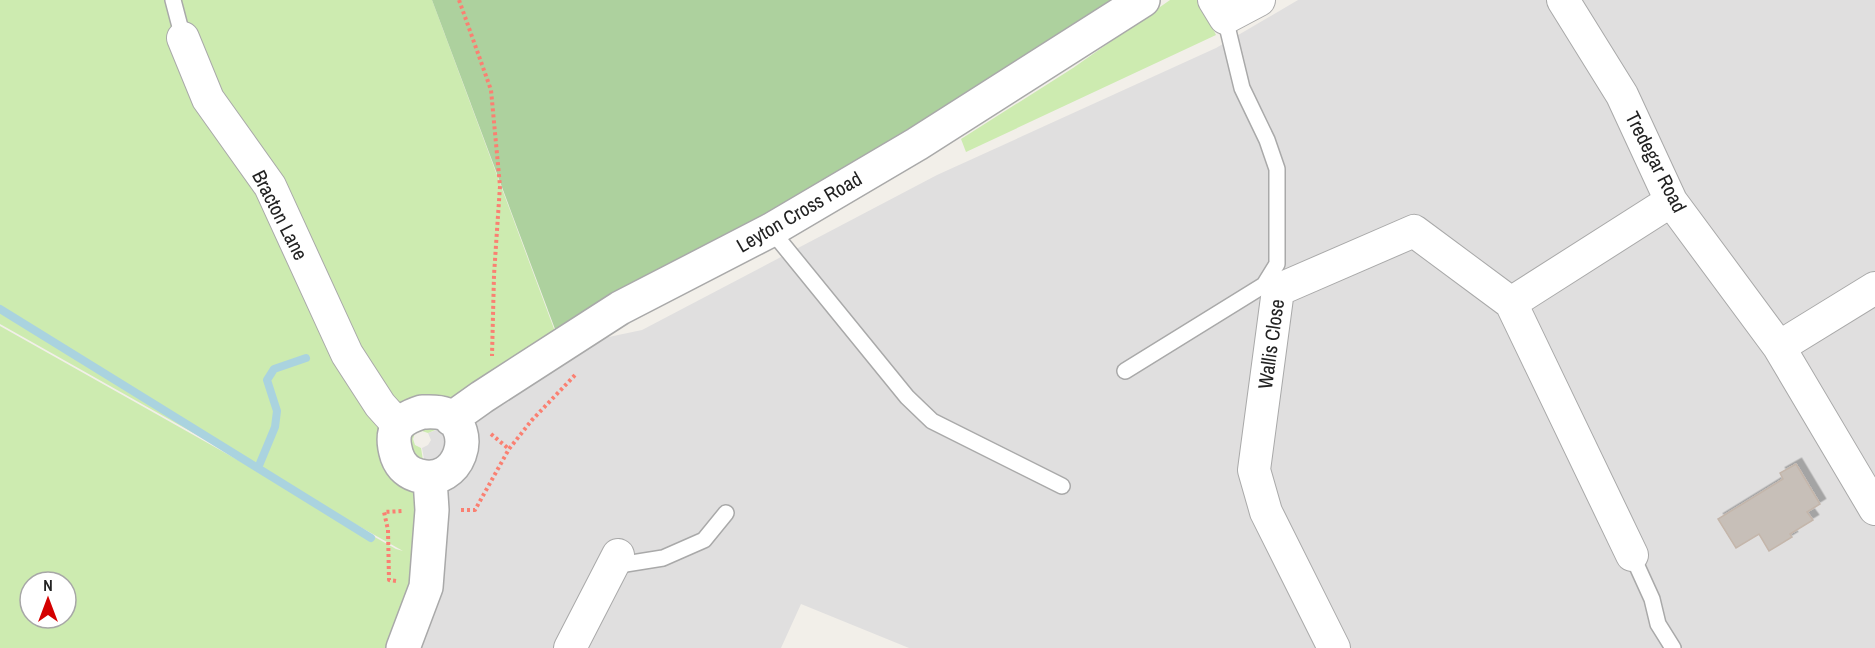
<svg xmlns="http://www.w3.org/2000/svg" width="1875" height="648" font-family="'Archivo Narrow',sans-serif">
<defs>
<filter id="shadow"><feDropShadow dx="5.5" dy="-5.5" stdDeviation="0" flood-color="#0004"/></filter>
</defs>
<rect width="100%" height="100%" fill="#f2efe9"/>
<path fill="#e0dfdf" d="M 1298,0 L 1875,0 L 1875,648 L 909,648 L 801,604 L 781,648 L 404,648 L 433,508 L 422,448 L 428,445 L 431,440 L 428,433 L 453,424 L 561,347 L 642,330 L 937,175 L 1216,48 Z"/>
<path fill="#cdebb0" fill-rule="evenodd" d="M 0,0 L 432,0 L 560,345 L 452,423 L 428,433 L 422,431 L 415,433 L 413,439 L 415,445 L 421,448 L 431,510 L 402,648 L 0,648 L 0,326 L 396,549 L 403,551 L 0,324 ZM 30,582 L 66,582 L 66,618 L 30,618 Z
M 1170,0 L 1199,0 L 1216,35 L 966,152 L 961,139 L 1073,68 Z"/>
<path fill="#add19e" d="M 432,0 L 1112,0 L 913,133 L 561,345 Z"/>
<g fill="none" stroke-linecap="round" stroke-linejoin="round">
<path stroke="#aad3df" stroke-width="8" d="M 0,309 L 371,538
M 258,468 L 275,427 L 277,411 L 267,380 L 274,369 L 306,358"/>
</g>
<path fill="#c7bfb8" stroke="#c4b6ab" stroke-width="1.5" filter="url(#shadow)" d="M 1796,464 L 1820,504 L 1807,512 L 1813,520 L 1790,534 L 1792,537 L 1769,551 L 1759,534 L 1736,548 L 1718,519 L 1783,479 L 1780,473 Z"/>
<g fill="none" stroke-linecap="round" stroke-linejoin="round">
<defs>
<path id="service" d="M 173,0 L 183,38
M 771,230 L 907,397 L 932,421 L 1062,486
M 1125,371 L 1264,285 L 1277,264 L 1277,169 L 1267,140 L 1242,88 L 1225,18
M 1632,555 L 1652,599 L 1658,624 L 1673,648
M 613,566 L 663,558 L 704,540 L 726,513"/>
<path id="minor" d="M 1214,0 L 1225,18 L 1259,0
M 1563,0 L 1622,95 L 1671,201 L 1779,347 L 1875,509
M 183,38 L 208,99 L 270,186 L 347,354 L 380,405 L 398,425
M 1511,303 L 1671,201
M 1779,347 L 1875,288
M 570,648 L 618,555
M 1334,648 L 1266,512 L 1254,470 L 1278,290 L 1414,231 L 1511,303 L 1632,555"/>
<path id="tertiary" d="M 422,412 C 429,412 438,411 445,414 C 478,430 459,486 420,476 C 409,474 401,467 397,456 C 389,430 397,420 422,412 Z
M 451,419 L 482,397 L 620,308 L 771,230 L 917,144 L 1143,0
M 403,648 L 426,587 L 432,510 L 430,479"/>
</defs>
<use href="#service" stroke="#a9a9a9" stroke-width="18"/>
<use href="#minor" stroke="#a9a9a9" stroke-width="34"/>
<use href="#tertiary" stroke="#a9a9a9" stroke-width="36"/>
<path stroke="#fa8072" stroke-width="4" stroke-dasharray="3 3" stroke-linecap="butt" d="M 459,0 L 491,90 L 500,186 L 494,275 L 492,356
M 491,434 L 509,449
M 461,510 L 475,510 L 509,449 L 532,420 L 576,374
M 396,581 L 389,580 L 388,530 L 384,512 L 403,511"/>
<use href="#service" stroke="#fff" stroke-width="15"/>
<use href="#minor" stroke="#fff" stroke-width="32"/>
<use href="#tertiary" stroke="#fff" stroke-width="33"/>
</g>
<g text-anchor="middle" stroke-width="6" stroke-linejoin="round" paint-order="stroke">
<g font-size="20" fill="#222" stroke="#fff">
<text transform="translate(1656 162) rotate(63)" y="7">Tredegar Road</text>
<text transform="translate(799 212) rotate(-30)" y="7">Leyton Cross Road</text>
<text transform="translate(280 215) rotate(63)" y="7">Bracton Lane</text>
<text transform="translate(1271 344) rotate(-82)" y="7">Wallis Close</text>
</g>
</g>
<g transform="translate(48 600)"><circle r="28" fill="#ffffff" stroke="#a7a7a7" stroke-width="1.5"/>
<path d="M0-4.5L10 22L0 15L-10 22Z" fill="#d40000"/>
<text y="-9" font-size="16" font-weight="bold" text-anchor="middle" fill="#222222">N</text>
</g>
</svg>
